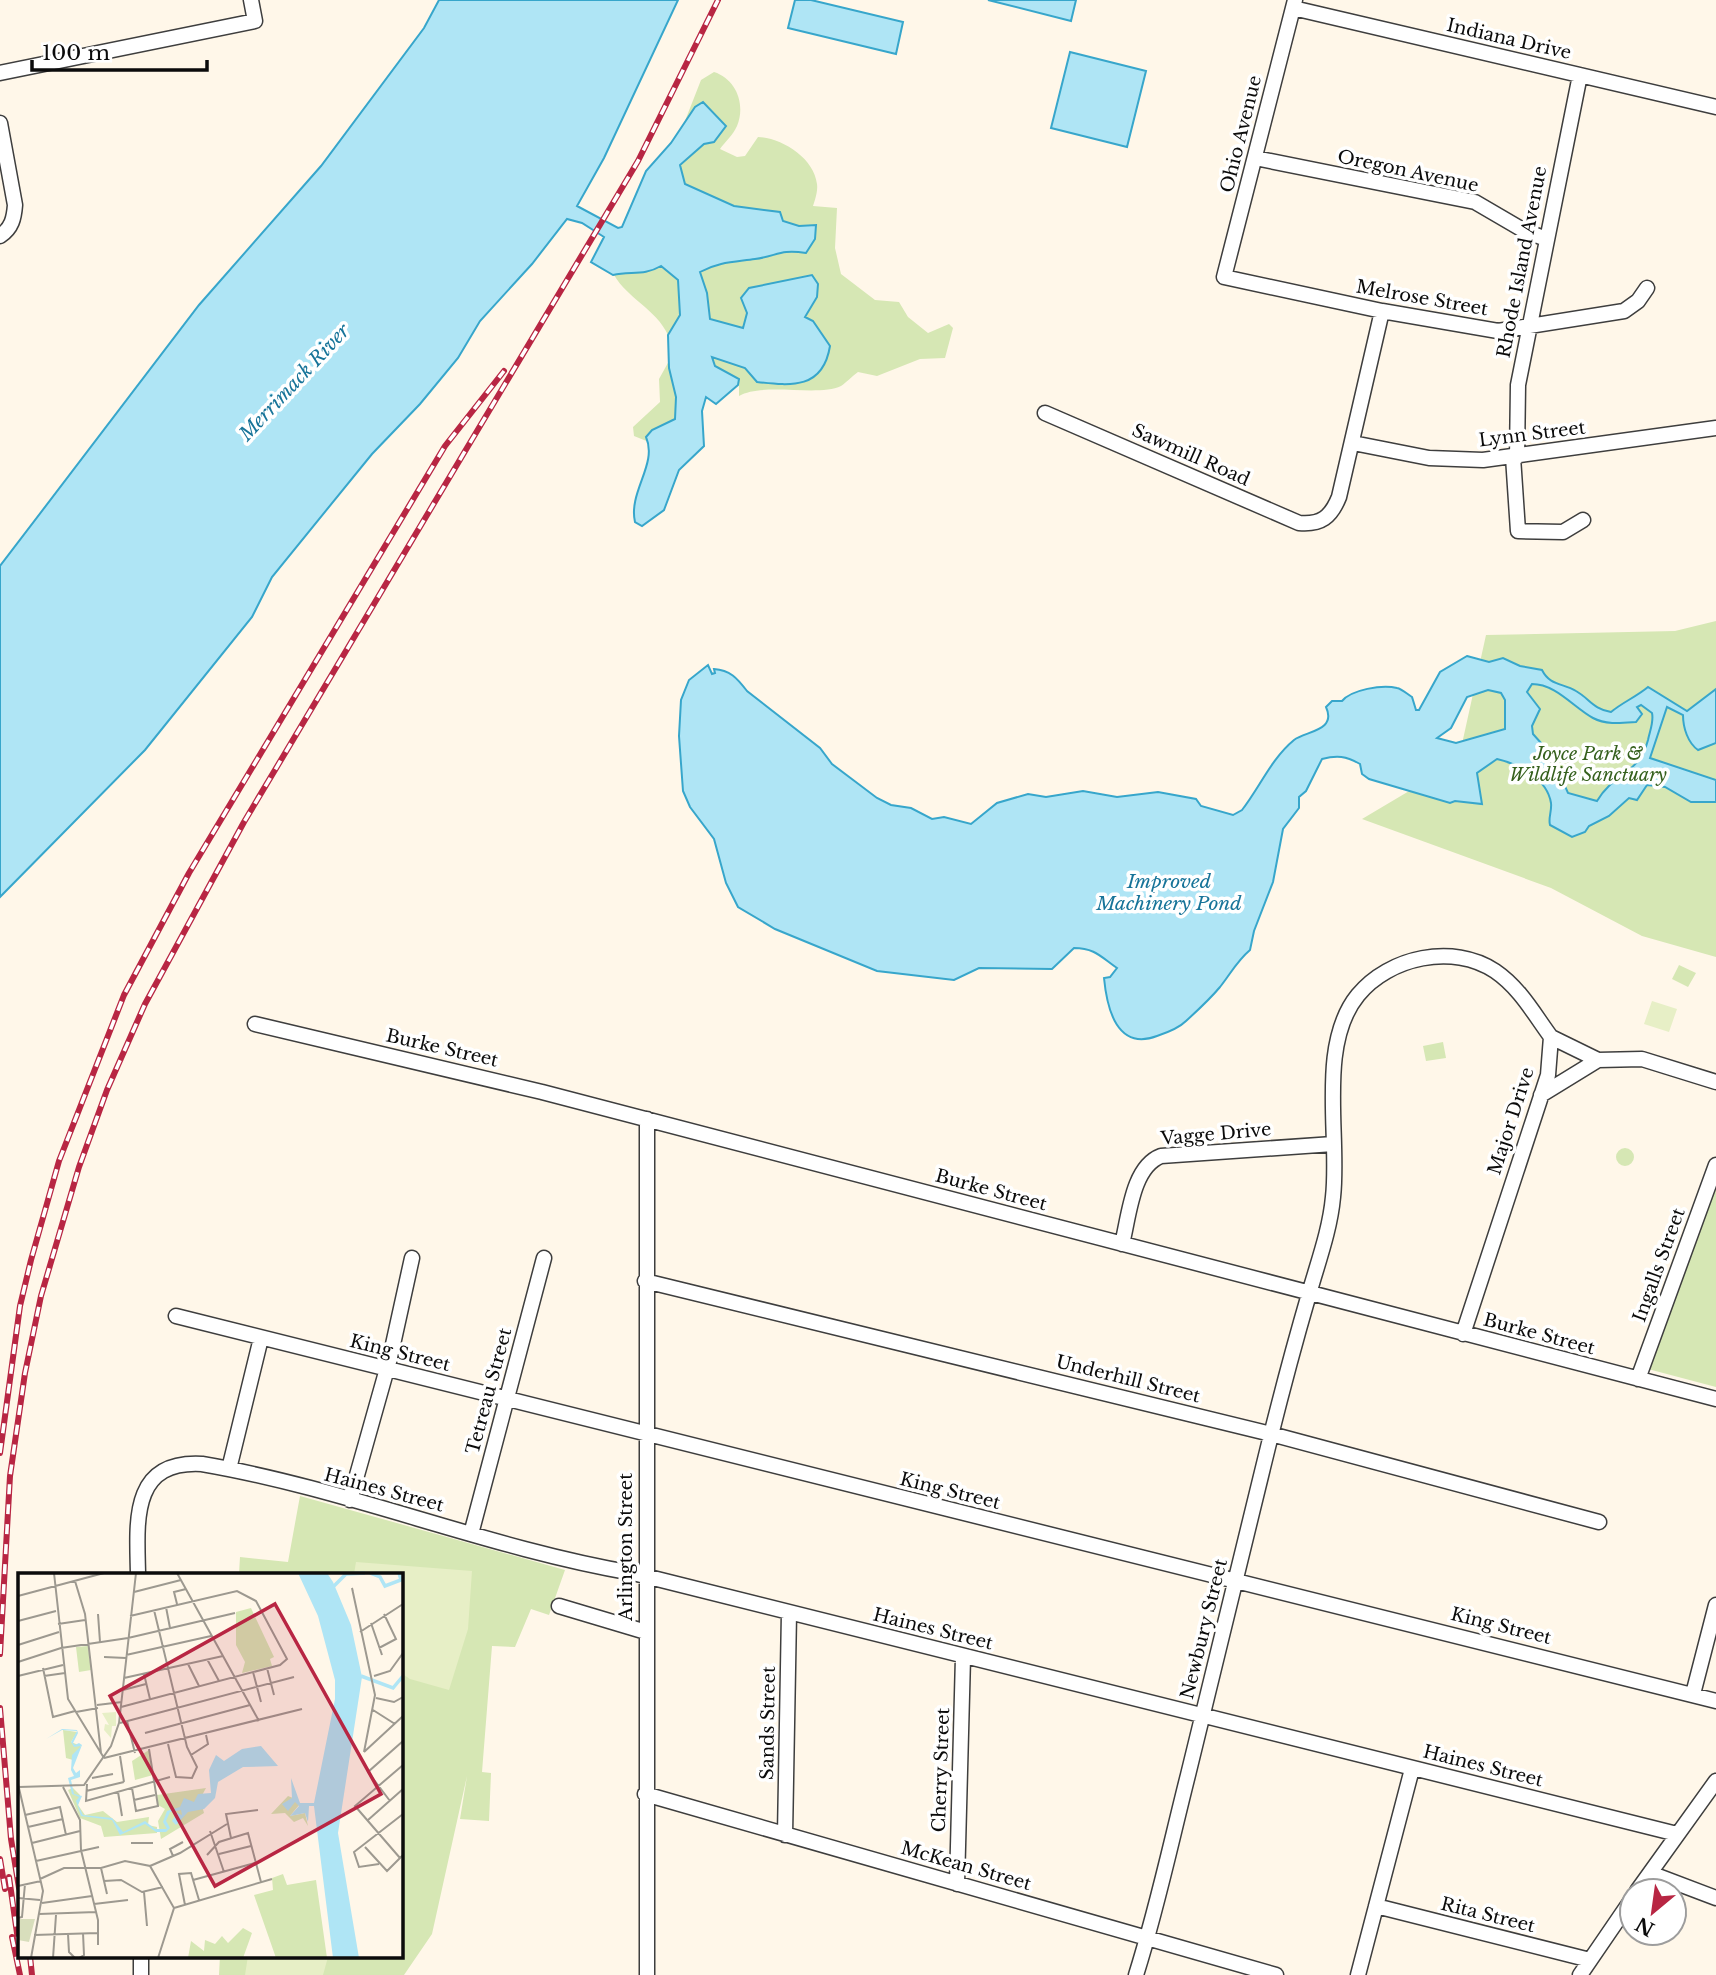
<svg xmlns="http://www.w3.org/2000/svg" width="1716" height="1975" font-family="'Libre Baskerville',serif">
<rect width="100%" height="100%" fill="#fff7e9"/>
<path fill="#d6e7b4" d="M 714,72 C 736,79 746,104 737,126 C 733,135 725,142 720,149 L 737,157 L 745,156 L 758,137 C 782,138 814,158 817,184 C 818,191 815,200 813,206 L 837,208 L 835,248 L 841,274 L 875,300 L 899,302 L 908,317 L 928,333 L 949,324 L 953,328 L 945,358 L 920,359 L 877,376 L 858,372 C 852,376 846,383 841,386 C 818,397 763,382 739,396 L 739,379 L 715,366 L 711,356 L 745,368 L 757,382 L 820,332 L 813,321 L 805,317 L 817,297 L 748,313 L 743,328 L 710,319 L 707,293 L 699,272 C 719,261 736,263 757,259 C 780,255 779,250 806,253 L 815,225 L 799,226 L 782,221 L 779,212 L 734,206 L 685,184 L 680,165 L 726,126 L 703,102 L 695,107 L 683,126 L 701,80 Z
M 661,266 L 678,280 L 680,315 L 668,335 C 656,309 628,299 614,275 C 631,270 644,276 661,266 Z
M 669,361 L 676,397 L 675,419 L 652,431 L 649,442 L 634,436 L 633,427 L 660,402 L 659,379 Z
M 1716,621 L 1716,957 L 1642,936 L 1551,888 L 1362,819 L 1458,762 L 1486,635 L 1675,631 Z
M 1679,965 L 1696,973 L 1688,987 L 1672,979 Z
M 1443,1042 L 1446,1058 L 1426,1061 L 1423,1046 Z
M1616 1157a9 9 0 1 1 18 0a9 9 0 1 1-18 0Z
M 1716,1183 L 1716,1387 L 1648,1369 Z
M 300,1496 L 565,1570 L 549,1615 L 531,1609 L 515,1647 L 492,1646 L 482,1772 L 491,1773 L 489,1821 L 460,1819 L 467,1776 L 432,1934 L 404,1975 L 219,1975 L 220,1956 L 401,1956 L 401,1574 L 239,1574 L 240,1557 L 288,1562 Z"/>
<path fill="#e7efc6" d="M 1652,1001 L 1677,1009 L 1669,1032 L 1644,1024 Z
M 356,1562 L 472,1571 L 468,1629 L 449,1690 L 410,1679 L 401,1673 L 401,1574 L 354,1574 Z
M 248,1956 L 325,1956 L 328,1957 L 323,1975 L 245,1975 Z"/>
<path fill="#afe5f5" stroke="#37a6cb" stroke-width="2" fill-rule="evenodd" d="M 439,0 L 678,0 L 604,158 L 577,206 L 618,228 L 622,227 L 646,171 L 671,143 L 695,107 L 703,102 L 726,126 L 714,142 L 704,144 L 680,165 L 685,184 L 734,206 L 780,212 L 783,221 L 799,226 L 816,225 L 815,239 L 806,253 C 779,249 778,256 755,259 C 734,262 718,262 700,272 L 707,293 L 710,319 L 743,328 L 747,313 L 741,298 L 749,288 L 812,275 L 818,284 L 817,297 L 805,317 L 813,321 L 830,346 C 823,389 792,386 757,382 L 745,368 L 712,357 L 715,366 L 739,379 L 738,385 L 716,404 L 706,397 L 702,411 L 704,446 L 679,470 L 664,510 L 642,526 L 635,522 C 628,492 658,464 646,437 L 652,430 L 675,419 L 676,397 L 669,368 L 668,335 L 680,315 L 678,280 L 661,266 C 644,276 631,271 613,275 L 591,262 L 604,237 L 582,223 L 567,219 L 532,264 L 480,321 L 458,358 L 420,404 L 372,454 L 272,577 L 252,617 L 145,750 L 0,897 L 0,566 L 199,305 L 321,166 L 424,28 Z
M 795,0 L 811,0 L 903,22 L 896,54 L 788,28 Z
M 988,0 L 1076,0 L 1071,21 Z
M 1070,52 L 1146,71 L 1127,147 L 1051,128 Z
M 1467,656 L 1489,662 L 1503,658 L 1520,666 L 1542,670 C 1550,686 1563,683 1576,691 C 1590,699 1593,709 1611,712 C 1623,702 1636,697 1648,687 L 1687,711 L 1716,689 L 1716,743 L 1698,750 C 1688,743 1683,728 1683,715 L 1667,707 L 1650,758 L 1716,780 L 1716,802 L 1691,802 L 1665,787 L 1647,785 L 1637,800 L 1629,798 L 1609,816 L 1589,826 L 1585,832 L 1572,837 L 1550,825 C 1548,818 1552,811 1551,803 C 1547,778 1518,764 1497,759 L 1477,773 L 1482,804 L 1455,801 L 1450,803 L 1369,779 L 1362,774 L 1360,764 C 1346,756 1337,755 1322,759 L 1306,791 L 1299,797 L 1299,808 L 1283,829 L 1273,882 L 1254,931 L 1250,950 C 1237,961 1231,973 1220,987 C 1210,999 1197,1011 1186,1021 C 1179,1028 1166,1033 1157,1036 C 1117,1051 1107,1009 1104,978 L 1110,977 L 1117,968 C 1101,957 1095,948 1074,948 L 1052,969 L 979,968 L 954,980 L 877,971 L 775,929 L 738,907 L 726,883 L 714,839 L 690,807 L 683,791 L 679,736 L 681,700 L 689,680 L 708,665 L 712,674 L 715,673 L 714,669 C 730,670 737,678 747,691 L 820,748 L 832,764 L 877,798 L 891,805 L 911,808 L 932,819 L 944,817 L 971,824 L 997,803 L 1028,794 L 1046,797 L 1083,791 L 1117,797 L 1158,792 L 1196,799 L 1201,806 L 1233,815 L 1242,810 C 1260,787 1271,759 1294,740 C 1306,731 1337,731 1326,707 L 1332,701 L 1342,701 C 1351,690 1382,684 1397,688 C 1402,689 1407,694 1412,697 L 1416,710 L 1419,710 L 1440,672 ZM 1532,684 C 1556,684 1573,707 1593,718 C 1606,725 1622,723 1636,722 L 1642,714 L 1637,707 L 1641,705 L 1652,713 C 1654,722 1650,730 1648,740 C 1639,775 1614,772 1597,801 L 1568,793 L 1550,753 L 1533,734 L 1532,726 L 1540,709 L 1527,692 ZM 1488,690 L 1501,693 L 1505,700 L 1505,729 L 1456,743 L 1437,738 L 1451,728 L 1467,697 Z"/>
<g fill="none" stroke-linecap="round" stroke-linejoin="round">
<defs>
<path id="minor" d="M 1295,0 L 1224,277 L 1382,311 L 1498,331 L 1624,311 L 1638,301 L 1647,288
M 1293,8 L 1716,107
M 0,73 L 255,21 L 251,0
M 0,123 L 15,205 C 14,218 12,228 0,236
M 1255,158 L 1475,202 L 1523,230 L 1546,239
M 1045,413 L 1299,523 C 1321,525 1331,517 1339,497 L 1382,311
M 1353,443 L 1429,458 L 1483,460 L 1716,428
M 1513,457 L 1518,531 L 1563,532 L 1583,520
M 1517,457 L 1518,385 L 1580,75
M 255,1024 L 542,1092 L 1716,1399
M 1598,1060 L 1642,1059 L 1716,1082
M 1541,1095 L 1598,1060 L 1551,1037
M 1122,1244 C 1129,1217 1132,1167 1161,1156 L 1333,1144
M 645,1281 L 1271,1434 L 1599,1522
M 176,1316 L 1716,1701
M 1638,1379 L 1716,1165
M 229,1469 L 261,1338
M 350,1500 L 390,1358 L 412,1258
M 471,1534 L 544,1258
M 138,1574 C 137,1522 130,1460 202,1464 C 348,1489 487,1548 633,1573 L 1677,1834
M 559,1606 L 646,1632
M 1693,1694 L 1716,1605
M 645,1794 L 1276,1975
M 785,1835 L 789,1613
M 1650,1873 L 1716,1898
M 957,1884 L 963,1657
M 1637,1891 L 1716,1781
M 1376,1906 L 1590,1960
M 141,1956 L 141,1975
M 647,1975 L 647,1119
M 1136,1975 C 1157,1909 1171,1842 1188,1775 C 1216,1663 1243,1551 1270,1439 C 1282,1391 1295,1342 1309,1294 C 1318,1262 1330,1230 1333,1197 C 1340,1136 1317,1045 1358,995 C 1389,957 1453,943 1495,971 C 1520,988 1534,1014 1551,1037 L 1548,1075 L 1463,1334
M 1358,1975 L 1412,1769
M 1580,1975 L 1632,1899"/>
</defs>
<use href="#minor" stroke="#3e3e3e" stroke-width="17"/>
<use href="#minor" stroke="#fff" stroke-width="14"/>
<defs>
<path id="rail" d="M 0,1453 L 20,1306 L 31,1260 L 59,1161 L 124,995 L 189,873 L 445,446 L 504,371
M 0,1654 L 10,1476 L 25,1373 L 41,1296 L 79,1167 L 107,1090 L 145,1004 L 244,822 L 638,161 L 718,0
M 0,1708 L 11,1839 L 19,1888
M 0,1859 L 5,1889
M 9,1877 L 19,1947
M 12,1937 L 20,1975
M 30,1956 L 32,1975"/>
</defs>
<use href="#rail" stroke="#b82643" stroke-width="6"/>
<use href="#rail" stroke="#fff" stroke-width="3.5" stroke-dasharray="10" stroke-linecap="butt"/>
</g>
<g text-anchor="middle" stroke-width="7" stroke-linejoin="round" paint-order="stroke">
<g font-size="18" fill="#0b0b0b" stroke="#fff">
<text transform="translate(1509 39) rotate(13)" y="6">Indiana Drive</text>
<text transform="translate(1241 134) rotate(-76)" y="6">Ohio Avenue</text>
<text transform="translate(1408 171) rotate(12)" y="6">Oregon Avenue</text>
<text transform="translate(1522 262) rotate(-79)" y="6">Rhode Island Avenue</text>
<text transform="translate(1422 298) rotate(10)" y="6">Melrose Street</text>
<text transform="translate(1532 434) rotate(-7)" y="6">Lynn Street</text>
<text transform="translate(1191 455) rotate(24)" y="6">Sawmill Road</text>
<text transform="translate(442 1048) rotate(13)" y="6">Burke Street</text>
<text transform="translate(1511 1121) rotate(-72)" y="6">Major Drive</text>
<text transform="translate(1216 1134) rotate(-5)" y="6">Vagge Drive</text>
<text transform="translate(991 1190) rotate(15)" y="6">Burke Street</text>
<text transform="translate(1659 1265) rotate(-70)" y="6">Ingalls Street</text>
<text transform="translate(1539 1334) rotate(15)" y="6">Burke Street</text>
<text transform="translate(400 1353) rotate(14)" y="6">King Street</text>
<text transform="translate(1128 1379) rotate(14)" y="6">Underhill Street</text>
<text transform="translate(489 1391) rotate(-75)" y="6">Tetreau Street</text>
<text transform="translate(384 1490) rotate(15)" y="6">Haines Street</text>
<text transform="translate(950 1491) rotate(14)" y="6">King Street</text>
<text transform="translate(626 1547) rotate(-90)" y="6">Arlington Street</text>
<text transform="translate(1501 1626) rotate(14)" y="6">King Street</text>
<text transform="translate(933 1629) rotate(14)" y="6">Haines Street</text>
<text transform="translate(1204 1629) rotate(-76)" y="6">Newbury Street</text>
<text transform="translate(768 1723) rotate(-89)" y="6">Sands Street</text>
<text transform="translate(1483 1766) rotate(14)" y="6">Haines Street</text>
<text transform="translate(941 1770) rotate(-88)" y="6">Cherry Street</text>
<text transform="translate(966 1866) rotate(16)" y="6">McKean Street</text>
<text transform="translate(1488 1915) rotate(14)" y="6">Rita Street</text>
</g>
<g font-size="18" font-style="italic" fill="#35601d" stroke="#fff">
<text x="1588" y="760">Joyce Park &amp;<tspan x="1588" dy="21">Wildlife Sanctuary</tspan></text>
</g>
<g font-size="19" font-style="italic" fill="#177499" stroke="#fff">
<text transform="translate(294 382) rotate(-47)" y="7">Merrimack River</text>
<text x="1169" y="888">Improved<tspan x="1169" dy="22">Machinery Pond</tspan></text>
</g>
</g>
<g transform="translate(18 1573)">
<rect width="385" height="385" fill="#fff7e9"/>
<path d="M 233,35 L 256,84 L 252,86 L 254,93 L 224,100 L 227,89 L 218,72 L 218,39 ZM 70,73 L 73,97 L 61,99 L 58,74 ZM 45,157 L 59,159 L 53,169 L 63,173 L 55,187 L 48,185 ZM 131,177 L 135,202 L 117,207 L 114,188 ZM 55,215 L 62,222 L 60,232 L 67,242 L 85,238 L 99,249 L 131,244 L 130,252 L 139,254 L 139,260 L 86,264 L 83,253 L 62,245 L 50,217 ZM 188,215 L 182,226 L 186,240 L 143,266 L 140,248 L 147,236 L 140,232 L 139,222 ZM 270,223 L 275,225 L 264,232 L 277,228 L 281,232 L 272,243 L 287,240 L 290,253 L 285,245 L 276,249 L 267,240 L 253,241 ZM 265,301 L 269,312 L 298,307 L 309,385 L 258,385 L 236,322 L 255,317 L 254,305 ZM 225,355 L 234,360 L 225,385 L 170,385 L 173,368 L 186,378 L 187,367 L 197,371 L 204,363 L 210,370 Z" fill="#d6e7b4"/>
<path d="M 0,346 L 17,346 L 11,369 L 0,367 Z" fill="#d8debc"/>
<path d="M 98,139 L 98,153 L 94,153 L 93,165 L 86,157 L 87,151 L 91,152 L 84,140 Z" fill="#e7efc6"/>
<path d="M 280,0 L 309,0 L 315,9 L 333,52 L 344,104 L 320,260 L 341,385 L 315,385 L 296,233 L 291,233 L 290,249 L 287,240 L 272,243 L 281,233 L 277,229 L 270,238 L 264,231 L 274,225 L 273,205 L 282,230 L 296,230 L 317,126 L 317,107 L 300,43 ZM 44,156 L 59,157 L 60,160 L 55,170 L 57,172 L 61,170 L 64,172 L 55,195 L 58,200 L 62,197 L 62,204 L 53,207 L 56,221 L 64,223 L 60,232 L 65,242 L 94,245 L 105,259 L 127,248 L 137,256 L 149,256 L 145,249 L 149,238 L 162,234 L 166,225 L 176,229 L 180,221 L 193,220 L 191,197 L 198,182 L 206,188 L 224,176 L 243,173 L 260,193 L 225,194 L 200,209 L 197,225 L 186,236 L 170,239 L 158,252 L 154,248 L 159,240 L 164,242 L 163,237 L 152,239 L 148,248 L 152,255 L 148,259 L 138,259 L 127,251 L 102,262 L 94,247 L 63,243 L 58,228 L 61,224 L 54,221 L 50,205 L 56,203 L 53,197 L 54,182 L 63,173 L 56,174 L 53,169 L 59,158 L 44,157 L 28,166 Z" fill="#afe5f5"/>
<path fill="none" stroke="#afe5f5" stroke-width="3.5" d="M 352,0 L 362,4 L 367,13 L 383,7 L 381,0M 315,14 L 328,1 L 347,0M 343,103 L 375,115 L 385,103"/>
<path fill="none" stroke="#9d9990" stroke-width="2" d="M 36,0 L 50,126 L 86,185M 159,0 L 241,148M 57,8 L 67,41 L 83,180M 116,19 L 163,7M 335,19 L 334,15 L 357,122 L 346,179M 0,23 L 86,0M 159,31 L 156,19 L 168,16M 148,34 L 152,55M 136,37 L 169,174 L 179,194 L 174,205 L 158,204 L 150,171M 80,41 L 82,69M 0,48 L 38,38M 353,50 L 364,82M 40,51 L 67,47M 342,59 L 385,31M 0,72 L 41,59M 361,75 L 378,66 L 366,41M 108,82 L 193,63M 86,84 L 108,85M 189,86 L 201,108M 0,89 L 43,75 L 110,65 L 217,40M 170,91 L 181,113M 25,95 L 35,144 L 57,138M 249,95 L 256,122M 235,99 L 243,129M 126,101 L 132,126M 0,103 L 45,92M 26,103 L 47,100M 356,103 L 372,98 L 385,80M 106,105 L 205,83M 105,117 L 128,111M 358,125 L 376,129 L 385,124M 79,132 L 104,129M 103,134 L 262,92 L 269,86 L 238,28 L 219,18 L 112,43M 355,137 L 377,151M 58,139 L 80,135M 109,148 L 117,180M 102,150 L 276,104M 127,160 L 232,132M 346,179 L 385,143M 173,182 L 190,171 L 188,162M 102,183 L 106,209M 86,185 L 284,136M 74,205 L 95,201M 0,211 L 25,318 L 13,385M 69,211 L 68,228 L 152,204M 1,214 L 66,212 L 93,173 L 101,150 L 118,0M 45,214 L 62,247 L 63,277 L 80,347 L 80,372M 114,215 L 118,238 L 140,233 L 131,176M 68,218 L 106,209M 100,219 L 104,243M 116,227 L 137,222M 372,228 L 350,199 L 385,168M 7,242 L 42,234 L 48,262M 350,247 L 385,216M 10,254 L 45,246M 192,258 L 206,299M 213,265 L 208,241 L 240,237M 14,270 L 62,258M 113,270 L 135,270M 347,274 L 369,298 L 385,282M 201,281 L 233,273M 189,282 L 201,269 L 230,260 L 243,309M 155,283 L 152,276 L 165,269M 382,285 L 337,233 L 385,192M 18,288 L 81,274M 361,291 L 341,294 L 336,279 L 385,241M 132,293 L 162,280 L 209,251M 83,295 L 89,321M 22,306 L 46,295 L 83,295 L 107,288 L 132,293 L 156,335 L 140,385M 175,307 L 237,290M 86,308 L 103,307 L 124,319 L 145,314M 0,313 L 23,308M 126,319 L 129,353M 0,325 L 22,327M 24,330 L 74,323M 76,331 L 110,327M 167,332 L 161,301 L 173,300 L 181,327M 156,335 L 254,306M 21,341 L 78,339M 0,345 L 4,344 L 7,311M 50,361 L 51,379 L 57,385M 16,362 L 80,360M 35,385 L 38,342M 61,385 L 66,382 L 65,360"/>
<path fill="#b82643" fill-opacity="0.15" stroke="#b82643" stroke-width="3.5" d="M 257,31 L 363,221 L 197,313 L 92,123 Z"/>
<rect width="385" height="385" fill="none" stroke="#0b0b0b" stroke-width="3.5"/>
</g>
<g transform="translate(1653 1912) rotate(209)"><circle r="33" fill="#ffffff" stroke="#9d9d9d" stroke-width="2"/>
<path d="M0-5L12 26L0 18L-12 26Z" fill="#b82643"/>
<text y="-10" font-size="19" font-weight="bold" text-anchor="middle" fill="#0b0b0b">N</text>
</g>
<path d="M32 60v10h175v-10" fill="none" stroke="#0b0b0b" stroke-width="3.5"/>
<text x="42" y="60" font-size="21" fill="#0b0b0b" stroke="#ffffff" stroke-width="5" paint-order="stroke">100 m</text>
</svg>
